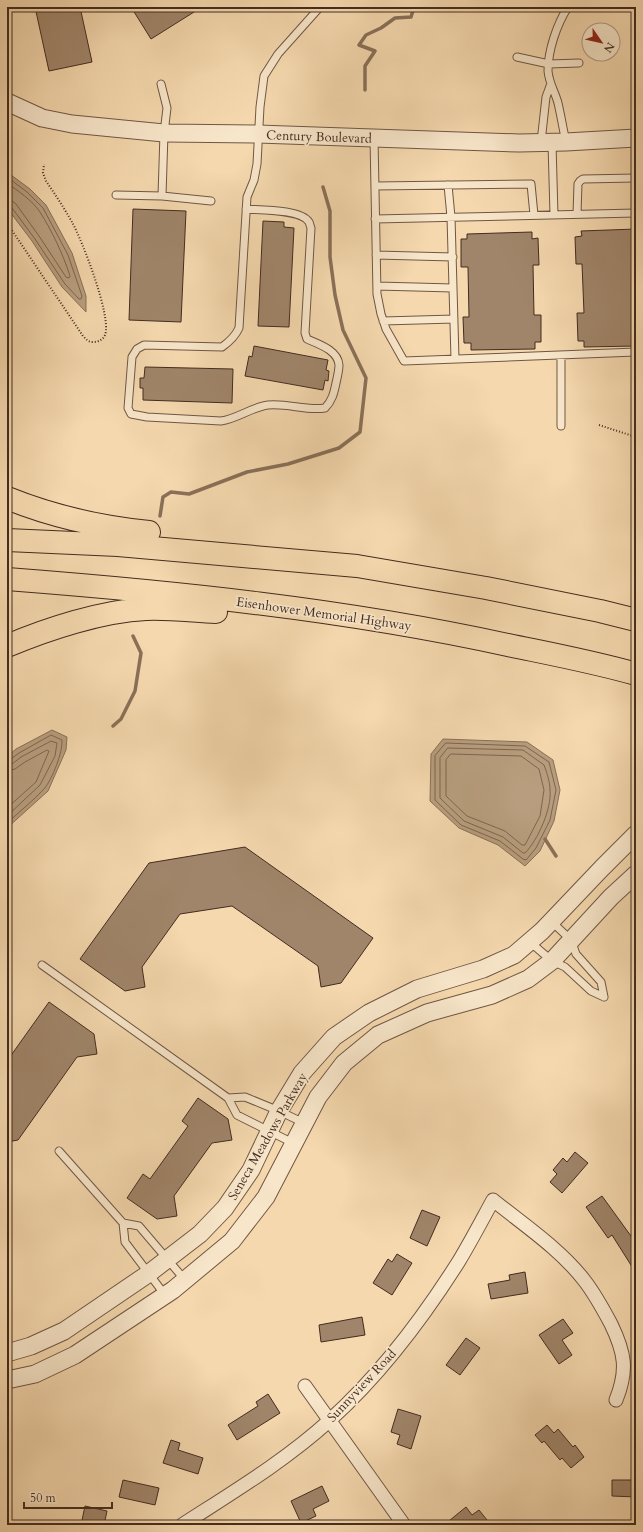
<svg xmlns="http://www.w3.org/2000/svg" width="643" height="1532" font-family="Cardo,serif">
<rect width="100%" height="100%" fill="#f5d8ae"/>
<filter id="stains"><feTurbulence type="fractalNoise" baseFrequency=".005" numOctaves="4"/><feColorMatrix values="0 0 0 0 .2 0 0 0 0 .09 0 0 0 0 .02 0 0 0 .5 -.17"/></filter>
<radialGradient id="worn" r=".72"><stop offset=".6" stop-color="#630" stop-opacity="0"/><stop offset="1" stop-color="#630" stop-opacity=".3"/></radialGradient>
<path fill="#b89e7e" stroke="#897058" d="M 7,172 L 30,189 L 46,205 L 72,253 L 86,296 L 86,312 L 62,287 L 32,241 L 7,208 Z
M 52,730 L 67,737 L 66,750 L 48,791 L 7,828 L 7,757 L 16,749 Z
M 443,739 L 527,742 L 553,760 L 560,790 L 554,821 L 540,851 L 525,866 L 498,845 L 459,828 L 430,801 L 431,754 Z"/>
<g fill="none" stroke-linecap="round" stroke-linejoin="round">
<path stroke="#7e654f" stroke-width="1" d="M 7,177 L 27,192 L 43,208 L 68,255 L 82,296 L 81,299 L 79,299 L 65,284 L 35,239 L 12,208 L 7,206
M 7,183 C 18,191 32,200 40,212 C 52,231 63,254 70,276 L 69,278 L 66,277 L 39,236 L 16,204 L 12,201 L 7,201
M 446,743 L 525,746 L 549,762 L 556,790 L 550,820 L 536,848 L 526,860 L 523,859 L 500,841 L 461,825 L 435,800 L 435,756 Z
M 448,748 L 523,750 L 544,765 C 547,773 550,782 550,790 C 552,808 538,840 525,853 L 523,853 L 503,837 L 464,821 L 440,798 L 440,758 Z
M 451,754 L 521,756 L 539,769 L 544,790 L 540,816 L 525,845 L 522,845 L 505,831 L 467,816 L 446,796 L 446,760 Z
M 7,760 L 11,759 L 19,753 L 51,735 L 62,740 C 63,752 52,780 44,789 C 33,801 19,812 7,823
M 7,765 L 12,764 L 21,757 L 51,741 L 57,743 L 55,756 L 40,785 L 7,816
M 7,771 L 15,769 L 25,762 L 47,750 L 49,751 L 36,782 L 7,808"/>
<path stroke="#897058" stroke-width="3.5" d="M 365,90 L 365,66 L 375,51 L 359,45 L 366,35 L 381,28 L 395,18 L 411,17 L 414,7
M 160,516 L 163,497 L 171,492 L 189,494 L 247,472 L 288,464 L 339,448 L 360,432 L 366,378 L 343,330 L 335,295 L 330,257 L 330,211 L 323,187
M 113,726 L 121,719 L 135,691 L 141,653 L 133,636
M 545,839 L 556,856"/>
</g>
<path fill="#a0856a" stroke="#432c20" d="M 35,7 L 80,7 L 92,62 L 49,71 Z
M 131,7 L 202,7 L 151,39 Z
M 133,209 L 186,211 L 181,322 L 129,320 Z
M 263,221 L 284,222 L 284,227 L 294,228 L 289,327 L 258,326 Z
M 636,229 L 636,346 L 584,347 L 584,341 L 578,341 L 577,313 L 584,313 L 582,264 L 576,264 L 575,237 L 582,236 L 581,231 Z
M 532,232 L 532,239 L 538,238 L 539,265 L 533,265 L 534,315 L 541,315 L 541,342 L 535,342 L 535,349 L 471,350 L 471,343 L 464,343 L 463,317 L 469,317 L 468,267 L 461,267 L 461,239 L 467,239 L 467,234 Z
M 254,346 L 328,360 L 326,370 L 329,371 L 328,381 L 325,380 L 323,390 L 245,376 L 249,356 L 252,357 Z
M 145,367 L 233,369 L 232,403 L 143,400 L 143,388 L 140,388 L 140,378 L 144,378 Z
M 245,847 L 373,938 L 341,983 L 321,987 L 318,966 L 232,906 L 180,914 L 142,967 L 145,987 L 125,991 L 80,959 L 149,863 Z
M 49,1002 L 94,1034 L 97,1054 L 77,1057 L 18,1140 L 7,1142 L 7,1061 Z
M 198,1098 L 228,1119 L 232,1140 L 212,1143 L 174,1196 L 177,1216 L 157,1219 L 127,1198 L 143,1174 L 150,1179 L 188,1126 L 182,1121 Z
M 575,1152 L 588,1163 L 562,1193 L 550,1182 L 557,1174 L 553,1170 L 563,1158 L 567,1162 Z
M 602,1196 L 636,1243 L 636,1273 L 612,1235 L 608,1238 L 586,1207 Z
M 422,1210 L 440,1217 L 427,1246 L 410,1238 Z
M 397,1254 L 412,1263 L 392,1295 L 373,1283 L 388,1259 L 392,1262 Z
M 525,1272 L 528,1293 L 491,1299 L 488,1284 L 510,1280 L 509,1275 Z
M 362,1317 L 365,1335 L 321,1342 L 319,1325 Z
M 563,1319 L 573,1333 L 562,1340 L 572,1355 L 559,1364 L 539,1335 Z
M 466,1338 L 480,1348 L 460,1375 L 446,1365 Z
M 268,1394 L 280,1413 L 237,1440 L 228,1425 L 258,1406 L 256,1402 Z
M 398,1409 L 421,1416 L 411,1449 L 397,1444 L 400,1435 L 391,1432 Z
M 547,1425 L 554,1433 L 558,1429 L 573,1447 L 575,1445 L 584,1457 L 571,1468 L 562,1458 L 560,1460 L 544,1441 L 542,1443 L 535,1435 Z
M 171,1440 L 180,1443 L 178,1450 L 203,1458 L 198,1474 L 163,1463 Z
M 123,1480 L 159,1488 L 155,1505 L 119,1497 Z
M 612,1480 L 636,1480 L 636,1497 L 612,1496 Z
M 322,1486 L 329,1501 L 313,1509 L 316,1516 L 301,1523 L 291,1501 Z
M 85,1506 L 107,1511 L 104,1525 L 81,1525 Z
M 466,1507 L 472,1515 L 479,1510 L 491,1525 L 444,1525 Z"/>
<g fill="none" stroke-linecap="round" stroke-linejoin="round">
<defs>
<path id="service" d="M 517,57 L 549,64 L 579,63
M 161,84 L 167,108 L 164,133 L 162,196
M 374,138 L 377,294 L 381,314 L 386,329 L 404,361 L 636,352
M 541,142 L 546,97 L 550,86
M 566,142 C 563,129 561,116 558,103 C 555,92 549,83 548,71 C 548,50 557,24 568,7
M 552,143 L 554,215
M 448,185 L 451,217 L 455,359
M 375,186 L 531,184 L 534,215
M 116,195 L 162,196 L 211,201
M 246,209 C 260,210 301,209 309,222 C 310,224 310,226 311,228 L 305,333 L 307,339 C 318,344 338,350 339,365 C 339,371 337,378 336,383 C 334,393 332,401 325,408 C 306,411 288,403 268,405 C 252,407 237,419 221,421 L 147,417 L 131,414 L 128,408 L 132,357 L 137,349 L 144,345 L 222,347 C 229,342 235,337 239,328 L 247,197 L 254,180 L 257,164 L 260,107 L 264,76 L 278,54 L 320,7
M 577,214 L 578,184 L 580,181 L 583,179 L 636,178
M 375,219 L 636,213
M 376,255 L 453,257
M 377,286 L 453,288
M 383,321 L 454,319
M 561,355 L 561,426
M 552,922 L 571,940 L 576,954 L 601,982 L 604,997
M 530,942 L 552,961 L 565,967 L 591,991 L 604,997
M 42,965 L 228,1098 L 237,1115 L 293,1143
M 228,1098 L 245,1097 L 279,1111 L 304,1123
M 59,1151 L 123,1223 L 139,1226 L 185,1280
M 123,1223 L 125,1242 L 165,1295"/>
<path id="minor" d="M 305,1386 L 404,1525
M 182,1525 C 233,1492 285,1461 330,1420 C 380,1375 423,1318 459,1261 C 471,1241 482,1220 493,1200 C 524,1225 560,1249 584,1280 C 595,1294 603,1309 611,1324 C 625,1353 628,1370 616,1400"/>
<path id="tertiary" d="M 7,102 L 42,118 L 72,124 L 164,133 L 258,134 L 519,143 L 566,142 L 636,138
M 7,1353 L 31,1346 L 64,1331 L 148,1274 L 200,1234 L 225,1208 L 251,1170 L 279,1111 L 302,1073 L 334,1037 L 369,1013 L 417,989 L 483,969 L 514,955 L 542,931 L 602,868 L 636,834
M 7,1380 L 35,1374 L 75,1355 L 173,1290 L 232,1241 L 266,1197 L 318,1097 L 344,1063 L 378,1035 L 427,1013 L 492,995 L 528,979 L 552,961 L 611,897 L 636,874"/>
<path id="motorway" d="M 7,498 C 54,517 99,527 149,532
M 7,540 L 118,545 L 357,566 L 486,588 L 600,611 L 636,620
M 7,579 C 175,592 343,609 508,645 C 551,654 594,662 636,674
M 7,646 C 47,629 102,611 146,609 C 169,608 193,611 216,612"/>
</defs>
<use href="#service" stroke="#705744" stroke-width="9"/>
<use href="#minor" stroke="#705744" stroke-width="15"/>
<use href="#tertiary" stroke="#705744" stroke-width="19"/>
<use href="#motorway" stroke="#432c20" stroke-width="24"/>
<path stroke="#432c20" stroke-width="2" stroke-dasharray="1 2" stroke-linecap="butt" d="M 7,223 L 83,336 C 86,339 88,342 93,342 C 98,342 103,340 105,335 C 112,317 82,240 72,222 C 64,208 55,194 46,181 L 43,173 L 44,164
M 599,425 L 636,437"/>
<use href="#service" stroke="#f8e6ca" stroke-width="7"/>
<use href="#minor" stroke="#f8e6ca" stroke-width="13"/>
<use href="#tertiary" stroke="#f8e6ca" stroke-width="17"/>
<use href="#motorway" stroke="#f5d8ae" stroke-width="22"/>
</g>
<g text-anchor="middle" stroke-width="3.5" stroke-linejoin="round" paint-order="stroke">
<g font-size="13" fill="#432c20" stroke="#f8e6ca">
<text transform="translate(319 136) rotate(2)" y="5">Century Boulevard</text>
<text transform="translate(324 613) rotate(8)" y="5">Eisenhower Memorial Highway</text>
<text transform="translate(267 1136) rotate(-60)" y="5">Seneca Meadows Parkway</text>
<text transform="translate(361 1385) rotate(-47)" y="5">Sunnyview Road</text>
</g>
</g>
<rect width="643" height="1532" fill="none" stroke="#f5d8ae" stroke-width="24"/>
<rect x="8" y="8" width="627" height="1516" fill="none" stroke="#432c20" stroke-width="2"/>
<rect x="12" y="12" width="619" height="1508" fill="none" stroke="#432c20"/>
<g transform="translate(601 42) rotate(124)"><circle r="19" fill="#f8e6ca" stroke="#b09c86"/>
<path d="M0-3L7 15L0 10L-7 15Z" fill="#8f2418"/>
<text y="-6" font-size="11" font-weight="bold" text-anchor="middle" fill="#432c20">N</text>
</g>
<path d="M24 1502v6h88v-6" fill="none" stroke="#432c20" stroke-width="2"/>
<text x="30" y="1502" font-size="12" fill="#432c20" stroke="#f8e6ca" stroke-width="3" paint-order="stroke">50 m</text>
<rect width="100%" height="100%" filter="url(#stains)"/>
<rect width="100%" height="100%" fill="url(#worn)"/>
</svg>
